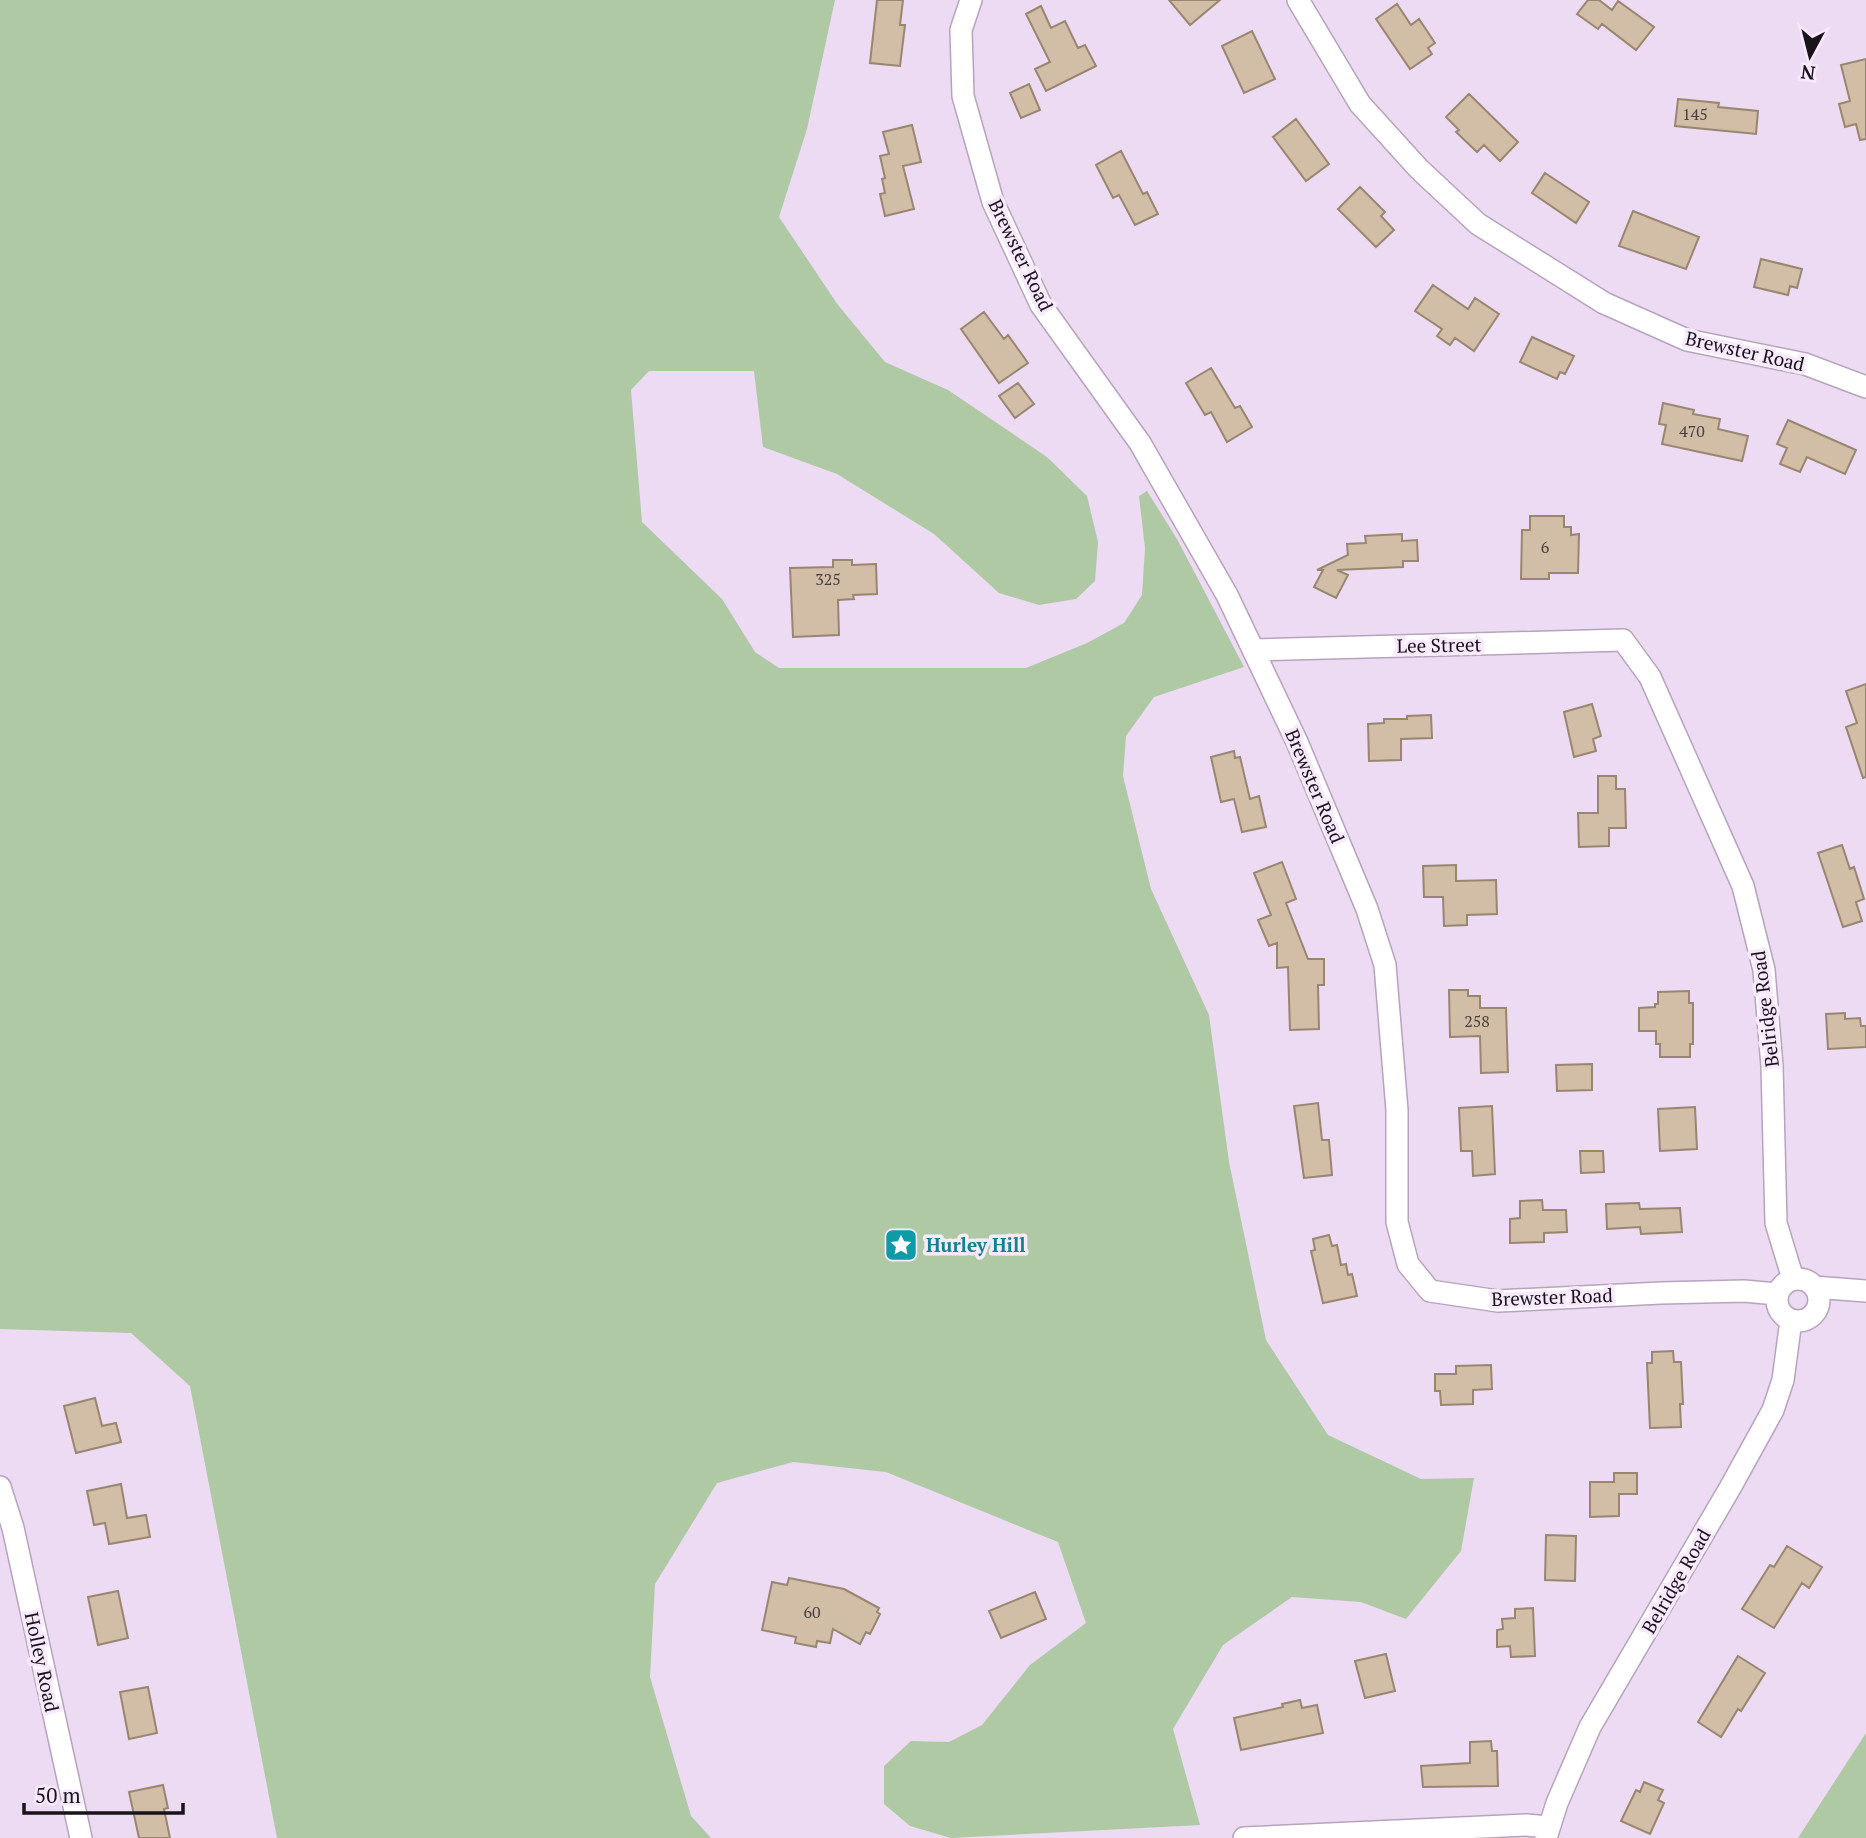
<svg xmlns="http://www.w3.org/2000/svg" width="1866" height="1838" font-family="'PT Serif',serif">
<rect width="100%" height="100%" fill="#eddaf3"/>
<path fill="#aec9a4" d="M 0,0 L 835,0 L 807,129 L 779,217 L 838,305 L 885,362 L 948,390 L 1047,457 L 1087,496 L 1098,542 L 1095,581 L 1076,599 L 1039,605 L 999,593 L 934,534 L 837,474 L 763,447 L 754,371 L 649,371 L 631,390 L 642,522 L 722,599 L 755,652 L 779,668 L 1026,668 L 1087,643 L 1124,623 L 1142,595 L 1145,548 L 1139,496 L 1147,491 L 1177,539 L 1244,667 L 1154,697 L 1126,736 L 1123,776 L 1151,889 L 1209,1015 L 1229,1162 L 1266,1340 L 1328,1435 L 1421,1479 L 1474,1478 L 1461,1551 L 1406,1619 L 1361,1602 L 1292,1597 L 1223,1645 L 1173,1729 L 1200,1825 L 951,1838 L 910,1826 L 884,1804 L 884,1766 L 911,1741 L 949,1742 L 982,1725 L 1030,1665 L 1086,1623 L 1058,1542 L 886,1472 L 793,1462 L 717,1483 L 655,1584 L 650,1677 L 691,1816 L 711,1838 L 277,1838 L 190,1386 L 131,1333 L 0,1329 Z
M 1866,1733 L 1866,1838 L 1798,1838 Z"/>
<path fill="#d2bda7" stroke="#998670" stroke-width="2" d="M 877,0 L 903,0 L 900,25 L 905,25 L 900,66 L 870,63 Z
M 1169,0 L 1220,0 L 1190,25 Z
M 1588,0 L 1599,0 L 1612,10 L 1618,1 L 1654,27 L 1636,50 L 1602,24 L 1598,29 L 1577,14 Z
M 1397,4 L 1411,25 L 1419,19 L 1435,43 L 1428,48 L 1432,54 L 1410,69 L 1376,19 Z
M 1041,6 L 1051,28 L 1065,21 L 1078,48 L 1085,45 L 1096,66 L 1046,91 L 1035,69 L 1050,62 L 1026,14 Z
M 1252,31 L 1275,79 L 1244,93 L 1222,46 Z
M 1866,59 L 1866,139 L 1860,140 L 1856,124 L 1845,127 L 1839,104 L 1850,101 L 1841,65 Z
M 1029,84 L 1040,110 L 1021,118 L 1010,93 Z
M 1469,94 L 1518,142 L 1500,161 L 1484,145 L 1477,152 L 1456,132 L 1459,130 L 1446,117 Z
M 1678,99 L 1719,103 L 1718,107 L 1758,111 L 1756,134 L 1675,126 Z
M 1296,119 L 1329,164 L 1306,181 L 1273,137 Z
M 912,125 L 921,162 L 903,166 L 914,209 L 885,216 L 880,194 L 885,193 L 882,179 L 885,178 L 880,156 L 889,154 L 883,132 Z
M 1121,151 L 1143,194 L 1147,192 L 1158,214 L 1135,225 L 1119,195 L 1113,198 L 1096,165 Z
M 1545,173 L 1589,202 L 1576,223 L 1532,193 Z
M 1360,187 L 1385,212 L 1381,216 L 1394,230 L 1376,247 L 1338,209 Z
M 1633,211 L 1699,237 L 1686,269 L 1619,246 Z
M 1761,259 L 1802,269 L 1797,288 L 1790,286 L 1788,295 L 1754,287 Z
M 1433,285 L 1468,309 L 1475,298 L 1499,314 L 1474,351 L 1455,338 L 1450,345 L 1437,336 L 1442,329 L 1415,311 Z
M 984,312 L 1004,339 L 1008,335 L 1028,363 L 999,383 L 961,329 Z
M 1532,337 L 1574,356 L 1565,374 L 1560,372 L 1557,379 L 1520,362 Z
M 1211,368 L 1235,408 L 1240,406 L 1252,427 L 1227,442 L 1211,412 L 1205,415 L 1186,383 Z
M 1018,383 L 1034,404 L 1015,418 L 999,396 Z
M 1663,403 L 1694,410 L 1693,414 L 1720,419 L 1718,429 L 1748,436 L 1742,461 L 1662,444 L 1666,425 L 1659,424 Z
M 1788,420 L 1856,450 L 1845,474 L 1807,457 L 1800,472 L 1780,464 L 1787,448 L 1777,444 Z
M 1530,516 L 1564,516 L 1564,527 L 1571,527 L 1571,535 L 1579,534 L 1578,573 L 1549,573 L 1549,579 L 1521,579 L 1522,530 L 1530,530 Z
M 1402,534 L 1402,541 L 1417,540 L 1418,561 L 1403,561 L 1403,567 L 1337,570 L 1348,575 L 1336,598 L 1314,587 L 1323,570 L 1317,570 L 1348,555 L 1347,544 L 1366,543 L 1365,536 Z
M 833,560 L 852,560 L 852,565 L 876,564 L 877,594 L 853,595 L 854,599 L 838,600 L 839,635 L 793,637 L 790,568 L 833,567 Z
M 1866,684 L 1866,777 L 1863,778 L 1846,727 L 1857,723 L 1846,691 Z
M 1592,704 L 1601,736 L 1593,739 L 1596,751 L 1574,757 L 1564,712 Z
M 1431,715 L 1432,738 L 1401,739 L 1401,760 L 1369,761 L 1368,724 L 1384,723 L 1384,719 L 1407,719 L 1407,716 Z
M 1234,751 L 1235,758 L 1240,757 L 1250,799 L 1259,796 L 1266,827 L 1242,832 L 1234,799 L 1221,802 L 1211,757 Z
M 1598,776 L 1616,776 L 1616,789 L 1625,789 L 1626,828 L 1609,828 L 1609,846 L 1579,847 L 1578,813 L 1598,813 Z
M 1842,845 L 1850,869 L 1854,867 L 1864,899 L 1856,902 L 1862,921 L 1843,927 L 1818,853 Z
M 1282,862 L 1296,899 L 1286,903 L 1308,959 L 1324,959 L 1324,985 L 1318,985 L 1319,1029 L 1290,1030 L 1288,967 L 1277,968 L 1277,943 L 1269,946 L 1258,920 L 1271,915 L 1254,873 Z
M 1456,865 L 1456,881 L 1496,880 L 1497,914 L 1467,915 L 1467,925 L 1444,926 L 1443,897 L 1424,897 L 1423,866 Z
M 1449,990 L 1468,990 L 1468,996 L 1480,996 L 1480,1008 L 1506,1008 L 1508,1072 L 1481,1073 L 1480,1036 L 1450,1037 Z
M 1689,991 L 1689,1003 L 1693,1003 L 1693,1044 L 1690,1044 L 1690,1057 L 1660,1057 L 1660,1044 L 1656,1044 L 1656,1031 L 1639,1031 L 1639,1008 L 1655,1007 L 1655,1004 L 1658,1004 L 1658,992 Z
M 1845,1013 L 1845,1019 L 1860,1018 L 1861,1026 L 1866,1026 L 1866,1047 L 1828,1049 L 1826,1014 Z
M 1592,1064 L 1592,1090 L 1557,1091 L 1556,1065 Z
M 1318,1103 L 1322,1140 L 1329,1140 L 1332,1175 L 1304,1178 L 1294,1106 Z
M 1492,1106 L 1495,1174 L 1473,1176 L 1472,1151 L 1461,1151 L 1459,1108 Z
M 1695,1107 L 1697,1149 L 1660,1151 L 1658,1109 Z
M 1580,1151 L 1603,1151 L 1604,1172 L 1581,1173 Z
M 1542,1200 L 1543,1210 L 1566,1210 L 1567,1232 L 1544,1233 L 1544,1242 L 1510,1243 L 1510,1219 L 1520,1218 L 1520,1201 Z
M 1639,1203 L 1640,1209 L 1680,1208 L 1682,1232 L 1641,1234 L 1640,1227 L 1607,1229 L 1606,1204 Z
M 1329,1235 L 1332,1246 L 1337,1245 L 1341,1265 L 1346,1264 L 1348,1275 L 1352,1274 L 1357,1296 L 1323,1303 L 1311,1251 L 1315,1250 L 1313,1239 Z
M 1673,1351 L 1674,1362 L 1681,1362 L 1683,1404 L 1680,1404 L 1681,1427 L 1650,1428 L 1647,1363 L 1652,1363 L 1652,1352 Z
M 1491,1365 L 1492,1389 L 1473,1390 L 1473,1404 L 1441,1405 L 1440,1391 L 1435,1391 L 1435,1374 L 1456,1374 L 1456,1366 Z
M 95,1398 L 102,1426 L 116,1423 L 121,1442 L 76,1453 L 64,1406 Z
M 1614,1473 L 1637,1473 L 1637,1494 L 1619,1494 L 1619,1516 L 1590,1517 L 1590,1482 L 1614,1482 Z
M 121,1484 L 127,1518 L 146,1515 L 150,1537 L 109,1544 L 105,1523 L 94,1525 L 87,1491 Z
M 1546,1535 L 1576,1536 L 1575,1581 L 1545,1580 Z
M 1787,1546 L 1822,1567 L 1809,1588 L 1802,1583 L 1774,1628 L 1742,1609 L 1770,1565 L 1774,1567 Z
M 789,1578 L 844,1589 L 879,1608 L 877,1612 L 880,1614 L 870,1634 L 866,1632 L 860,1644 L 833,1629 L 830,1643 L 817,1641 L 816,1647 L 795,1643 L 796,1637 L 762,1630 L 772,1582 L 787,1585 Z
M 118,1591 L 128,1638 L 98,1645 L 88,1597 Z
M 1035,1592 L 1046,1619 L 1001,1638 L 989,1611 Z
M 1533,1608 L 1535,1656 L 1511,1657 L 1510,1646 L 1497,1647 L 1497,1630 L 1503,1629 L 1502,1619 L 1515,1618 L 1515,1609 Z
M 1386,1654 L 1395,1691 L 1365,1698 L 1355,1661 Z
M 1738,1656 L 1765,1673 L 1741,1711 L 1738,1709 L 1721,1737 L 1698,1722 Z
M 148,1687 L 157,1733 L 129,1739 L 120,1692 Z
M 1300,1700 L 1302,1708 L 1317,1705 L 1323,1733 L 1241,1750 L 1234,1718 L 1283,1707 L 1282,1704 Z
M 1491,1741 L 1492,1751 L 1497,1751 L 1498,1786 L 1423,1787 L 1421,1766 L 1470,1763 L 1470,1742 Z
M 1644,1782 L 1663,1790 L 1658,1800 L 1664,1803 L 1650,1834 L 1621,1821 L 1636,1790 L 1640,1792 Z
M 163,1785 L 168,1808 L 164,1809 L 170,1838 L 139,1838 L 129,1792 Z"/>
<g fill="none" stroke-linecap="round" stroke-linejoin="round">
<defs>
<path id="minor" d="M 971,0 L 961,30 L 963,96 L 993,202 L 1041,305 L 1140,443 L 1227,595 L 1297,742 L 1367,909 L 1385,965 L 1397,1110 L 1397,1222 L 1408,1264 L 1430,1291 L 1498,1301 L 1661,1293 L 1744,1291 L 1777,1294
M 1298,0 L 1360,104 L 1419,169 L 1478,224 L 1604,303 L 1687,340 L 1805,364 L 1866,387
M 1254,650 L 1623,640 L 1650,677 L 1743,886 L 1764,970 L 1772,1066 L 1776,1223 L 1793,1279
M1777 1300a21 21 0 1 1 42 0a21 21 0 1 1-42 0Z
M 1814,1287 L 1866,1291
M 0,1487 L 13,1528 L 81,1838
M 1244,1838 L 1526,1825 L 1549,1827
M 1546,1838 L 1557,1803 L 1590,1727 L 1730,1488 L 1773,1410 L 1783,1380 L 1791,1320"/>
</defs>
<use href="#minor" stroke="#b6a4bc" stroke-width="24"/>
<use href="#minor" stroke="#fff" stroke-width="21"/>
</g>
<defs>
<symbol id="sight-square" viewBox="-11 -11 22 22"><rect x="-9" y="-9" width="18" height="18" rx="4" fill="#0f9aa8" stroke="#f8e9fd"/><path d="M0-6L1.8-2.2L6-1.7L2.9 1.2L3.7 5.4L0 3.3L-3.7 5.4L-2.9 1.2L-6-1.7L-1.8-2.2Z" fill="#fff"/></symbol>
</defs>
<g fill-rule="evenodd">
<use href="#sight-square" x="882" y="1226" width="38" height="38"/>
</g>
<g text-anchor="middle" stroke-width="7" stroke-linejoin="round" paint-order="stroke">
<g font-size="16" fill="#473e3e">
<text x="1695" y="120">145</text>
<text x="1692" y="437">470</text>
<text x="1545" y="553">6</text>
<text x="828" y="585">325</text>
<text x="1477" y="1027">258</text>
<text x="812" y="1618">60</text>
</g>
<g font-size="19" fill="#19131b" stroke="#f8e9fd">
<text transform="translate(1021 255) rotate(64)" y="7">Brewster Road</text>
<text transform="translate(1745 351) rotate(13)" y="7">Brewster Road</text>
<text transform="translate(1439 645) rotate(-1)" y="7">Lee Street</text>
<text transform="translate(1315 786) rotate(67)" y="7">Brewster Road</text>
<text transform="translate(1765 1009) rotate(-97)" y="7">Belridge Road</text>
<text transform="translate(1552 1297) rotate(-2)" y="7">Brewster Road</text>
<text transform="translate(1676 1581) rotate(-60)" y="7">Belridge Road</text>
<text transform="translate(42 1662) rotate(78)" y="7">Holley Road</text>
</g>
<g font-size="19" font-weight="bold" fill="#0d838f" stroke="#f8e9fd" text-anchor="start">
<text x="926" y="1252">Hurley Hill</text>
</g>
</g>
<g transform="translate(1810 56) rotate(187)" stroke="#f8e9fd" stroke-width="5" paint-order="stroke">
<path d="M0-5L12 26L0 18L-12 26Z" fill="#19131b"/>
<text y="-10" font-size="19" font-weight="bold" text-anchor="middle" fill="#19131b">N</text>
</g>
<path d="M24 1803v10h159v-10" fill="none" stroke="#19131b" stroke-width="3.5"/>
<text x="35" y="1803" font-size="21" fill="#19131b" stroke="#f8e9fd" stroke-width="5" paint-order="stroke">50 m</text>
</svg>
